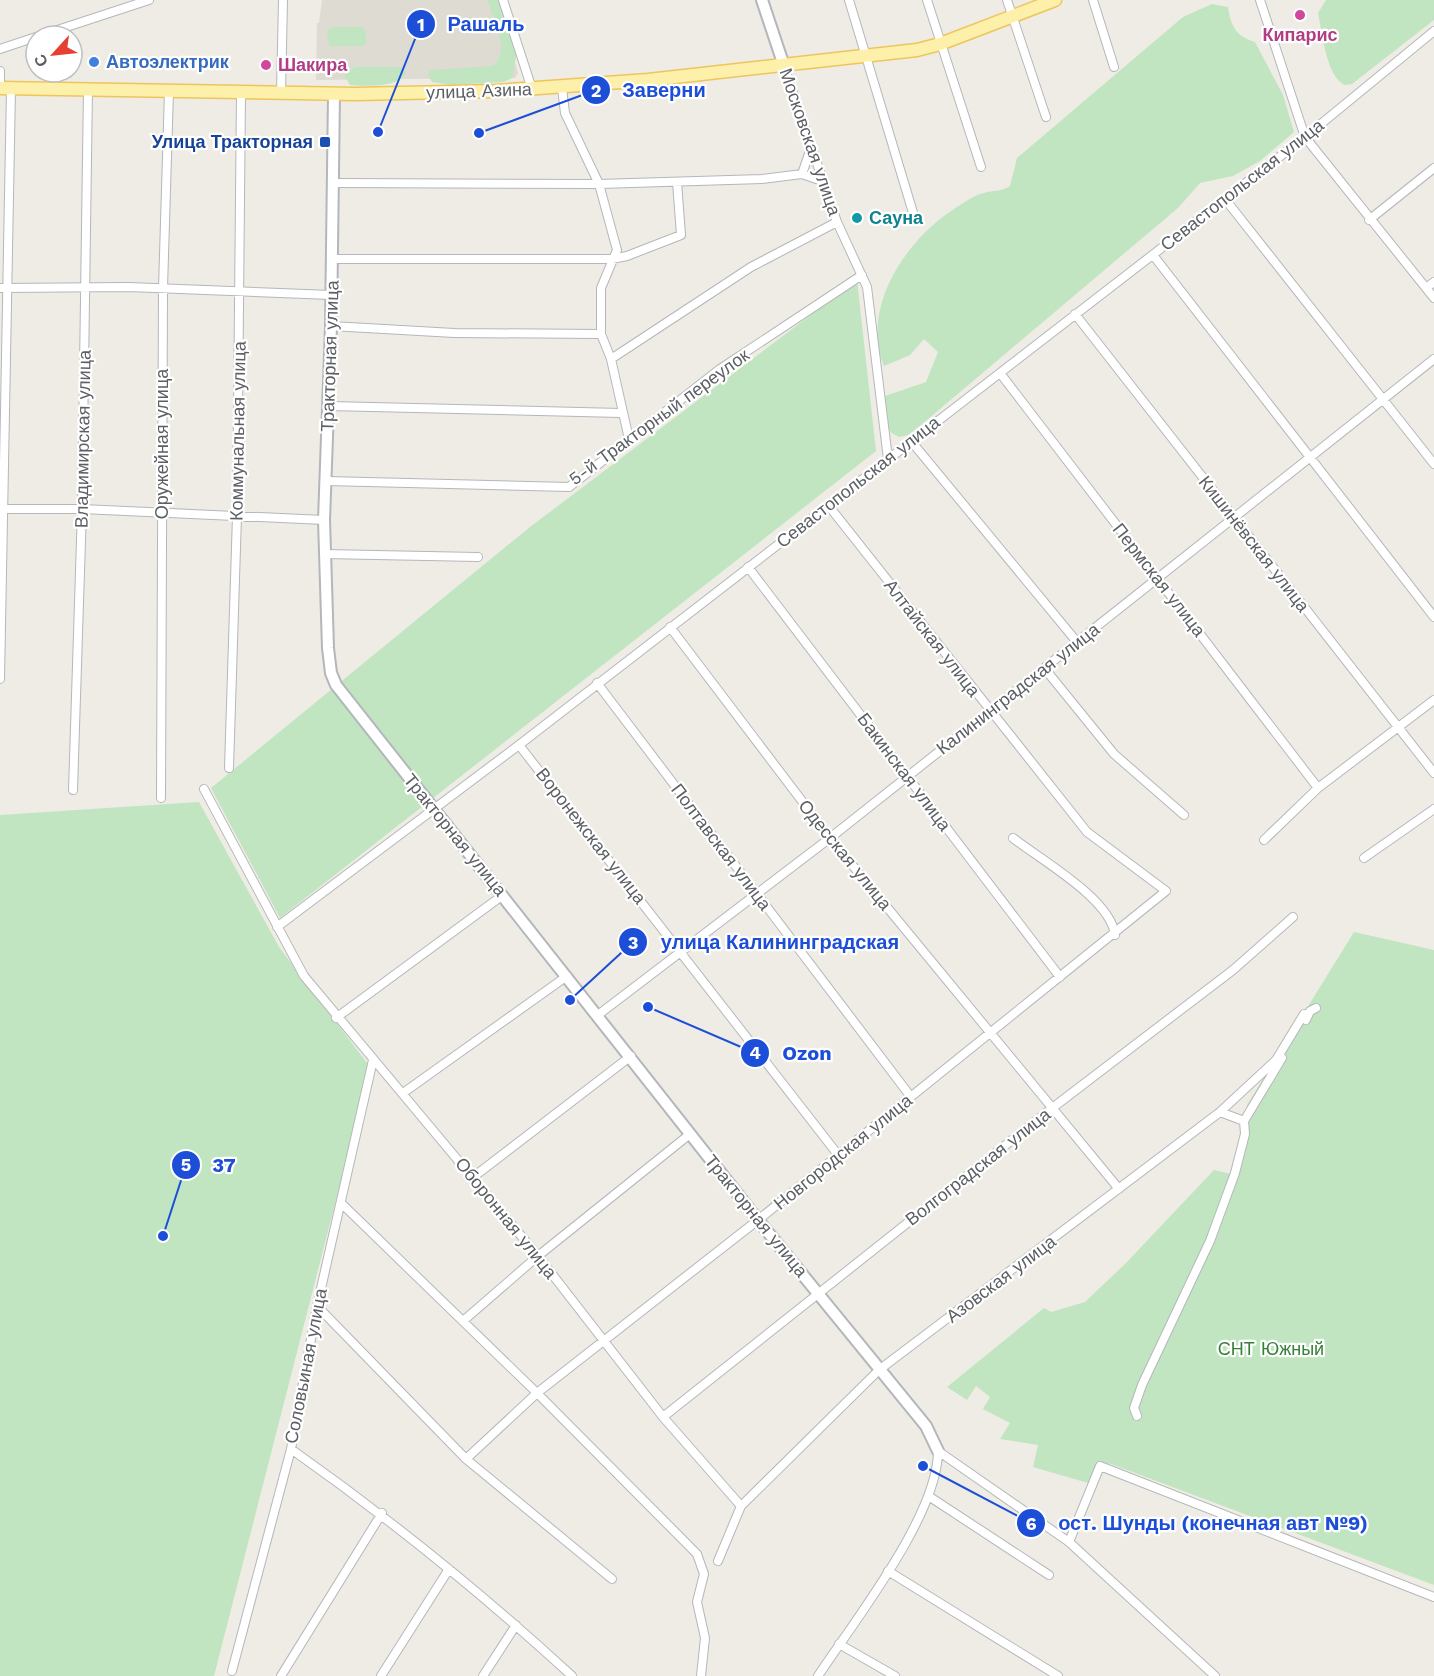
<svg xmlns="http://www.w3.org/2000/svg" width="1434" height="1676" font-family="'Work Sans',sans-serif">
<rect width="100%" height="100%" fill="#eeece4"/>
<path fill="#dedbd2" d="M 322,0 L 490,0 L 508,38 L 518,73 L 515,78 L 316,80 L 317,23 L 319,23 Z"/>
<path fill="#c1e5c1" d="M 487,0 L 500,0 L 517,52 L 512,78 L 504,82 L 451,85 L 432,82 L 428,75 L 430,70 L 492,66 C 512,54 493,17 487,0 Z
M 1326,0 L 1434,0 L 1434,20 L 1352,84 L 1345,85 C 1326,77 1322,31 1318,13 Z
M 1212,4 L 1228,7 C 1231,27 1236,36 1255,42 L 1283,95 L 1294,132 L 1260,161 L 1233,176 L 1200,183 L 1178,208 L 921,425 L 908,435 L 899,437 L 890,432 L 882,397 L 926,382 L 938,352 L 924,339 L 910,355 L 884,366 C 861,308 904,243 951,211 C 960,205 974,195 984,193 C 994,190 1000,192 1010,186 L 1017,158 L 1183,17 Z
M 333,27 L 364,27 L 367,43 L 363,46 L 329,46 L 327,31 Z
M 355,67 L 401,67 L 406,74 C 396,88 366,86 350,85 L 344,75 Z
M 857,280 L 876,451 L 280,918 L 211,788 L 530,527 Z
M 199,802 L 279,947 L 370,1067 L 214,1676 L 0,1676 L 0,815 Z
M 1354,932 L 1434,950 L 1434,1585 L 1111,1464 L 1101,1463 L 1088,1483 L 1033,1467 L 1038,1445 L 1000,1439 L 1010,1423 L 983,1409 L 990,1397 L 976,1386 L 967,1400 L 947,1387 L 1044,1308 L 1051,1312 L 1085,1302 L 1126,1263 L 1214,1170 L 1231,1174 L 1243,1143 L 1247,1105 Z"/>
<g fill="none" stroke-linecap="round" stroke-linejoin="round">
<defs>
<path id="street" d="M 503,0 L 532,89
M 849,0 L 914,216
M 927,0 L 981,167
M 1007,0 L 1046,117
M 1093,0 L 1114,67
M 1260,0 L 1305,137 L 1434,298
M 39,36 L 149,0
M 0,49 L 36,37
M 784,66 L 837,222 L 867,287 L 888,459
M 0,71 L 0,88
M 562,88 L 565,113 L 599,184 L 617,250 L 601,288 L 601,334 L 611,359 L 629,439
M 281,93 L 283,0
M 802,174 L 811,148
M 334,183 L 599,184 L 762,179 L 802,174 L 822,181
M 1225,199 L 1434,464
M 1369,220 L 1434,168
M 1153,255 L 1434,617
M 332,259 L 612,259 L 627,256 L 681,235 L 677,182
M 0,288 L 129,287 L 331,295
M 1426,288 L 1434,282
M 1075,314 L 1434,773
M 331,326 L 454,333 L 601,334
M 611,359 L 751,267 L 837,222
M 1000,373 L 1318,788
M 329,406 L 621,413
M 911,441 L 1077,642
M 326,481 L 569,487 L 720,369 L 862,275
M 1,509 L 82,509 L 324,520
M 324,554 L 478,557
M 748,567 L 1060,977
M 670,627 L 830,838 L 1119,1189
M 1045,669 L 1114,754 L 1184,815
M 0,679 L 11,88
M 597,683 L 911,1097
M 519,745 L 839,1156
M 229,768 L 237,516 L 241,93
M 204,789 L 304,976 L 538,1256 L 663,1417 L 741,1506
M 73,790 L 82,509 L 88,89
M 161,798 L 163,288 L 169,91
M 1013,838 C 1041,860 1111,899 1115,935
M 1264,840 L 1318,788 L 1434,700
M 1364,858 L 1434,809
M 277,927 L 519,745 L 1305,137 L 1434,31
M 598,1015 L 830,838 L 1434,359
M 336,1018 L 503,895
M 1306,1020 L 1310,1011 L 1316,1008
M 403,1093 L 567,976
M 1220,1112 L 1244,1121
M 472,1178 L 631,1056
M 341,1203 L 537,1393 L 697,1554 L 704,1574 L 697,1602 L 705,1638 L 701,1676
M 317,1306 L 466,1459 L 612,1579
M 463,1321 L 538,1256 L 690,1134
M 1137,1416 L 1134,1408 L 1142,1385 L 1210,1241 L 1235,1173 L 1245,1134 L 1244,1121 L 1282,1058
M 663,1417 L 1051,1109 L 1233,970 L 1293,917
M 291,1449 C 390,1519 483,1594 572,1676
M 938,1451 L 1069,1542 L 1215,1676
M 466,1459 L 537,1393 L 758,1220 L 1166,891 L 1087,832 L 828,505
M 930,1497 L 1049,1575
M 1069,1542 L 1100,1466 L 1434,1597
M 718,1561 L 741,1506 L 879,1370 L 1220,1112 L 1276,1060 L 1304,1014
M 888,1571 L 1058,1676
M 839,1644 L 895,1676
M 232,1671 L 291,1449 L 317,1306 L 373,1060
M 281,1676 L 382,1513
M 381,1676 L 449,1569
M 483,1676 L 516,1625
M 818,1676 C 855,1620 938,1515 938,1451"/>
<path id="secondary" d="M 762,0 L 784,66
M 334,94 L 331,326 L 324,520 L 328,648 L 331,673 L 336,685 L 758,1220 L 926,1426 L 938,1451"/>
<path id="primary" d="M 0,88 L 355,94 L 496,91 L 648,80 L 917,50 L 940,44 L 1055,0"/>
</defs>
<use href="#street" stroke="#b4b7bb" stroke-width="10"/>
<use href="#secondary" stroke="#b3b7bb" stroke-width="14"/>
<use href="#primary" stroke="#eec55d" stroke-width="15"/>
<use href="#street" stroke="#fff" stroke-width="8"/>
<use href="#secondary" stroke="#fff" stroke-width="10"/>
<use href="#primary" stroke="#fdf0aa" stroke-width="12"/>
</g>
<g fill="#d1479c" stroke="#fff" stroke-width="2">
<circle cx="1300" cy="15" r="6"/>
<circle cx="266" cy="65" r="6"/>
</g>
<circle fill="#3f7fe0" stroke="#fff" stroke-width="2" cx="94" cy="62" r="6"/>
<rect fill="#1a4fb4" stroke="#fff" stroke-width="2" x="319" y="136" width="12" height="12" rx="3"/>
<circle fill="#0f9aa8" stroke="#fff" stroke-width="2" cx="857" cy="218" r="6"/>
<g text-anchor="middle" stroke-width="4.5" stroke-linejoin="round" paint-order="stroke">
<g font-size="18" font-weight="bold" fill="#b23c85" stroke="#fff">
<text x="1300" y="41">Кипарис</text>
<text x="278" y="71" text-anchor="start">Шакира</text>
</g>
<g font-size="18" font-weight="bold" fill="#366cbe" stroke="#fff" text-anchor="start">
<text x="106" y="68">Автоэлектрик</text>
</g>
<g font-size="18" fill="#5c6064" stroke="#fff">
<text transform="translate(479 91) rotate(-2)" y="6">улица Азина</text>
<text transform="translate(810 142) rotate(71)" y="6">Московская улица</text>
<text transform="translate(1242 185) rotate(-38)" y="6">Севастопольская улица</text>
<text transform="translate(330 356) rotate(-88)" y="6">Тракторная улица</text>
<text transform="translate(659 417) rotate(-36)" y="6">5-й Тракторный переулок</text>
<text transform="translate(238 431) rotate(-89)" y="6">Коммунальная улица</text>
<text transform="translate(83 439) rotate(-89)" y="6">Владимирская улица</text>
<text transform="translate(162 444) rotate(-90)" y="6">Оружейная улица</text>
<text transform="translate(858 482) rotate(-38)" y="6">Севастопольская улица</text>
<text transform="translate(1254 544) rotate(52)" y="6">Кишинёвская улица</text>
<text transform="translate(1159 580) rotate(52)" y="6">Пермская улица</text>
<text transform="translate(932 638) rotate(52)" y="6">Алтайская улица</text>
<text transform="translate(1018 689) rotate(-38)" y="6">Калининградская улица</text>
<text transform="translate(904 772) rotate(53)" y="6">Бакинская улица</text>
<text transform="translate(455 835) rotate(51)" y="6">Тракторная улица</text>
<text transform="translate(591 836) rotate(52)" y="6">Воронежская улица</text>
<text transform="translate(721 847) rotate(53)" y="6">Полтавская улица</text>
<text transform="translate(845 855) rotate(51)" y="6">Одесская улица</text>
<text transform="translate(843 1152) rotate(-39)" y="6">Новгородская улица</text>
<text transform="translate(978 1167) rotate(-38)" y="6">Волгоградская улица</text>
<text transform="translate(756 1216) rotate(51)" y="6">Тракторная улица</text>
<text transform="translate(506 1218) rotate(51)" y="6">Оборонная улица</text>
<text transform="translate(1001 1279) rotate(-37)" y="6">Азовская улица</text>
<text transform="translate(306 1366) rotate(-79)" y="6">Соловьиная улица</text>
</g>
<g font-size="18" font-weight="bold" fill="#164399" stroke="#fff" text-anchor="end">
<text x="313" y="148">Улица Тракторная</text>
</g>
<g font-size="18" font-weight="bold" fill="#0d838f" stroke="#fff" text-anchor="start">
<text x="869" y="224">Сауна</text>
</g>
<g font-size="18" fill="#368139" stroke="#fff">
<text x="1271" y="1355">СНТ Южный</text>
</g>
</g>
<path fill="none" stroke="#1d4ed8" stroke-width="2" d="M378 132L421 24M479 133L596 90M570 1000L633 942M648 1007L755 1053M163 1236L186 1165M923 1466L1031 1523"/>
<g fill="#1d4ed8" stroke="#fff" stroke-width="2">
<circle cx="378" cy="132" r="6"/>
<circle cx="479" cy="133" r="6"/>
<circle cx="570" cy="1000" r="6"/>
<circle cx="648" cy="1007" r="6"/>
<circle cx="163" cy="1236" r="6"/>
<circle cx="923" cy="1466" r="6"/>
<circle cx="421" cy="24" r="15"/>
<circle cx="596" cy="90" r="15"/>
<circle cx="633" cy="942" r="15"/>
<circle cx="755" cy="1053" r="15"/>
<circle cx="186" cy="1165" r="15"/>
<circle cx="1031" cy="1523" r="15"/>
</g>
<g font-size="18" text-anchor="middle" font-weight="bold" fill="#fff">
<text x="421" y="31">1</text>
<text x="596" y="97">2</text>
<text x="633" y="949">3</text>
<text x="755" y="1059">4</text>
<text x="186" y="1171">5</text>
<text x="1031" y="1530">6</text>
</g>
<g font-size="20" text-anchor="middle" font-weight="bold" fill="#1d4ed8" stroke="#fff" stroke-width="4.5" stroke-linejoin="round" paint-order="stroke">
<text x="486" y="31">Рашаль</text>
<text x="664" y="97">Заверни</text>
<text x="780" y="949">улица Калининградская</text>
<text x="807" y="1060">Ozon</text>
<text x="224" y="1172">37</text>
<text x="1213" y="1530">ост. Шунды (конечная авт №9)</text>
</g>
<g transform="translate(54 54) rotate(243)"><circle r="28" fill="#ffffff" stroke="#bebfc1" stroke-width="1.5"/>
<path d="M0-4.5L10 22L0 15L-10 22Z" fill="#e54033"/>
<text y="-9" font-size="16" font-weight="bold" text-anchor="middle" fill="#5c6064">С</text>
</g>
</svg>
